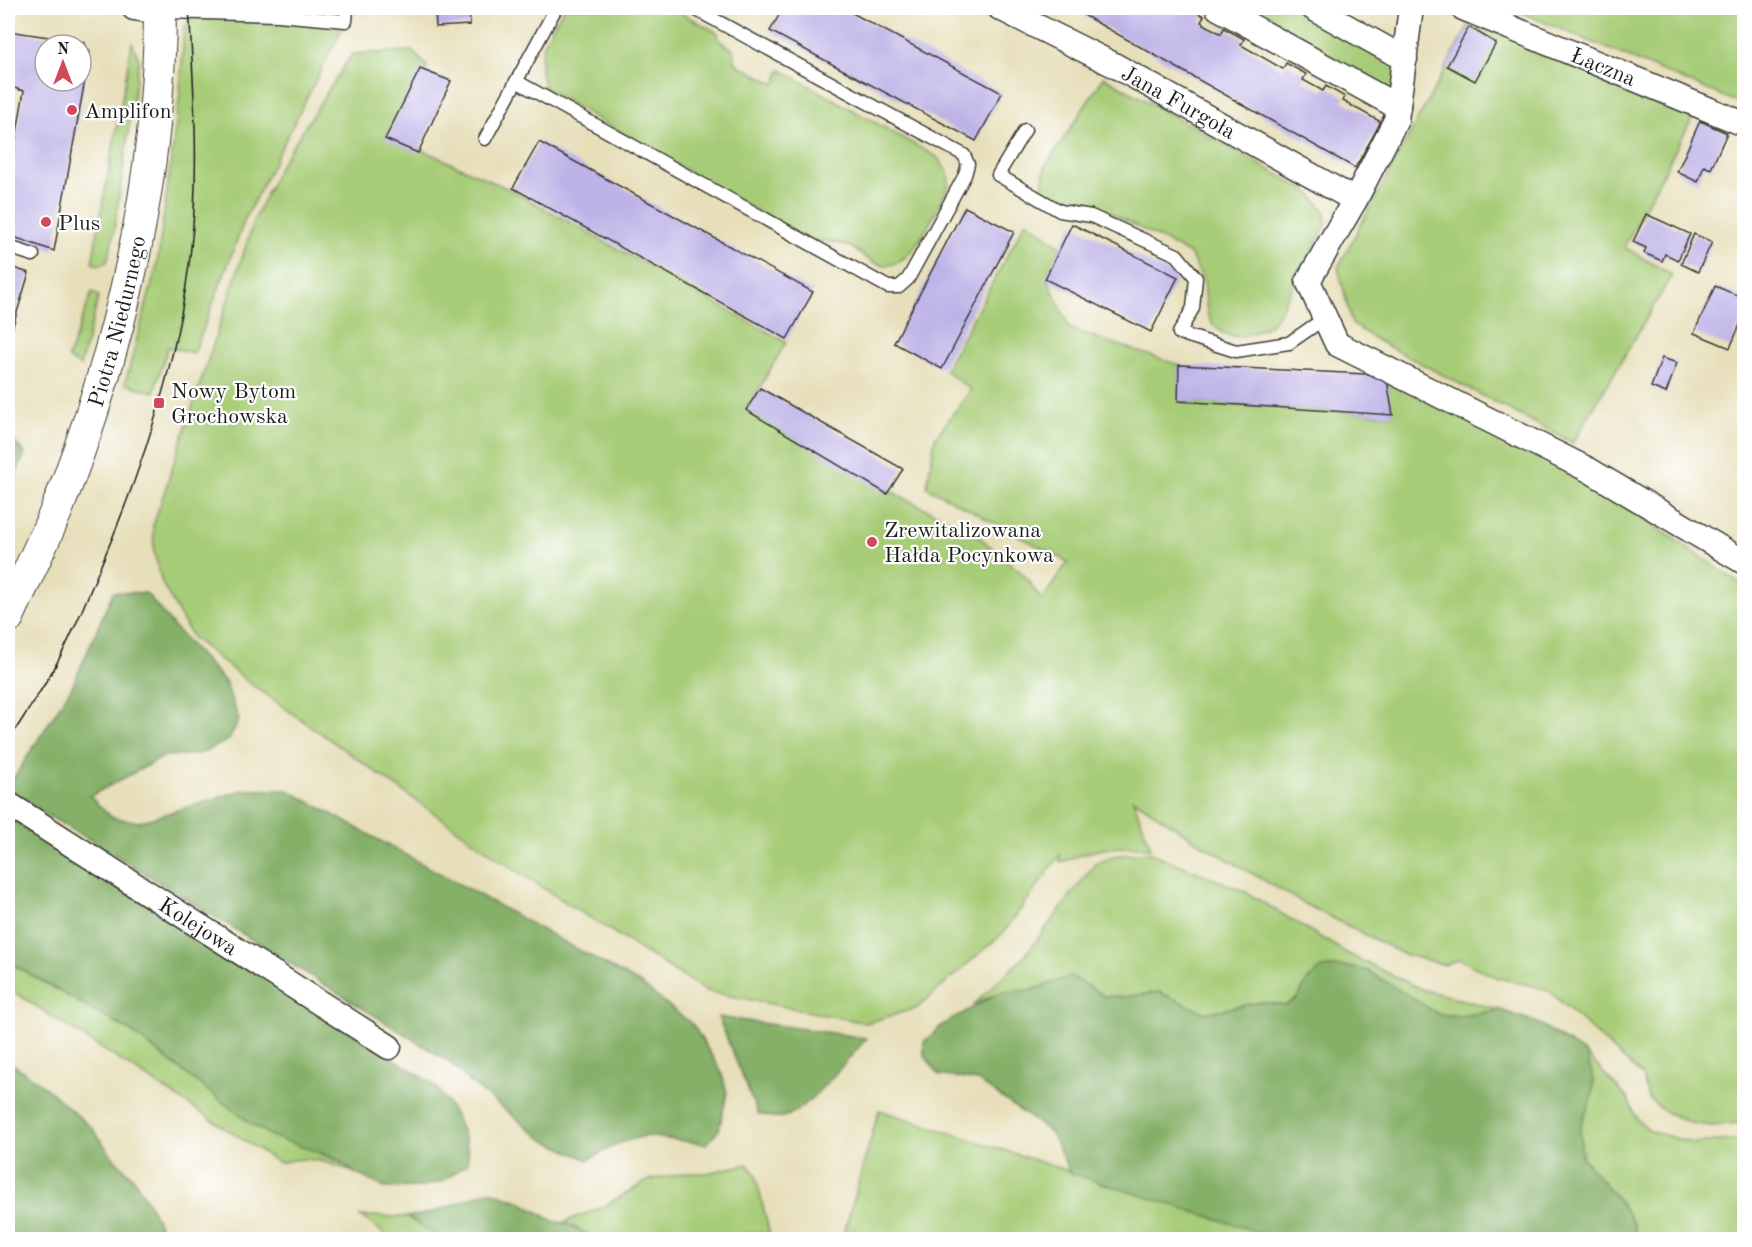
<svg xmlns="http://www.w3.org/2000/svg" width="1752" height="1247" font-family="'Old Standard TT',serif">
<rect width="100%" height="100%" fill="#fff"/>
<filter id="ink" filterUnits="userSpaceOnUse"><feTurbulence type="fractalNoise" baseFrequency=".0167" numOctaves="2"/><feDisplacementMap in="SourceGraphic" scale="12" xChannelSelector="R" yChannelSelector="G"/><feConvolveMatrix kernelMatrix="1 2 1 2 8 2 1 2 1" color-interpolation-filters="sRGB"/></filter>
<filter id="wash" filterUnits="userSpaceOnUse"><feTurbulence type="fractalNoise" baseFrequency=".008" numOctaves="4" result="noise"/><feDisplacementMap in="SourceGraphic" scale="24" xChannelSelector="R" yChannelSelector="G"/><feGaussianBlur stdDeviation="1.35" result="paint"/><feColorMatrix in="noise" values="0 0 0 0 0 0 0 0 0 0 0 0 0 0 0 0 0 1.4 0 .05"/><feComposite in="paint" operator="in"/></filter>
<g filter="url(#wash)">
<rect width="100%" height="100%" fill="#e7dfba"/>
<path fill="#a7cc77" stroke="#62744a" stroke-width="1.5" d="M 564,8 L 672,8 L 718,33 L 719,41 L 733,49 L 736,64 L 775,84 L 781,70 L 937,157 L 948,173 L 949,185 C 936,209 911,278 876,263 C 867,260 860,252 852,248 C 840,241 820,241 806,239 L 545,89 C 534,53 546,37 564,8 Z
M 1218,8 L 1313,8 L 1405,59 L 1398,107 Z
M 1510,8 L 1744,8 L 1744,105 Z
M 189,13 L 346,21 L 245,219 L 194,353 L 168,347 L 154,392 L 125,384 L 157,265 L 180,93 L 184,29 L 190,20 Z
M 1471,21 L 1694,115 L 1624,247 L 1672,275 L 1573,443 L 1380,342 L 1352,324 L 1338,267 Z
M 132,43 L 139,59 L 113,238 L 107,262 L 100,265 L 92,263 Z
M 412,51 L 427,66 L 393,137 L 513,191 L 786,342 L 747,410 L 890,491 L 973,532 L 1024,575 L 1042,600 L 1068,562 L 927,487 L 935,438 L 971,390 L 945,370 L 1026,221 L 1061,246 L 1048,280 L 1070,329 L 1179,365 L 1179,401 L 1392,415 L 1386,375 L 1586,480 L 1744,586 L 1744,1122 L 1712,1126 L 1690,1123 L 1664,1111 L 1648,1098 L 1643,1077 L 1548,990 L 1495,977 L 1459,959 L 1445,965 L 1403,954 L 1305,904 L 1201,844 L 1133,799 L 1151,848 C 1113,845 1095,848 1060,863 L 1060,855 L 1004,932 L 917,1008 L 866,1023 L 706,991 L 516,871 L 248,682 L 192,637 L 162,583 L 154,552 L 153,526 L 255,218 L 279,167 L 352,54 Z
M 1104,77 L 1309,192 L 1325,211 L 1326,225 L 1277,317 L 1268,326 L 1255,332 L 1238,337 L 1224,334 L 1212,324 L 1207,312 L 1204,282 L 1190,254 L 1088,201 L 1061,205 L 1041,194 L 1045,167 Z
M 92,292 L 99,296 L 80,366 L 68,358 Z
M 1148,852 L 1244,891 L 1348,954 L 1421,989 L 1501,1010 L 1461,1016 L 1438,1014 L 1417,1002 L 1307,981 L 1298,998 L 1286,1005 L 1260,1002 L 1205,1013 L 1159,992 L 1124,997 L 1104,996 L 1071,976 L 1032,990 L 1000,992 L 973,1005 L 1023,958 L 1094,865 L 1112,856 Z
M 8,962 L 130,1031 L 253,1125 C 286,1144 324,1149 355,1173 C 326,1162 309,1154 279,1163 L 8,988 Z
M 1586,1054 L 1627,1098 L 1637,1119 L 1650,1131 L 1692,1143 L 1744,1139 L 1744,1239 L 1637,1239 L 1634,1224 L 1620,1202 L 1582,1157 L 1580,1127 L 1592,1097 L 1594,1080 Z
M 879,1110 L 1280,1239 L 842,1240 Z
M 747,1164 L 755,1173 L 770,1235 L 753,1231 L 728,1239 L 597,1239 L 561,1223 L 603,1207 L 649,1180 L 686,1173 L 707,1173 Z
M 360,1216 L 407,1217 L 442,1239 L 392,1239 Z"/>
<path fill="#85b068" stroke="#506642" stroke-width="1.5" d="M 8,440 L 13,441 L 25,453 L 8,492 Z
M 113,592 L 146,593 L 174,627 L 225,682 L 239,720 L 229,740 L 199,754 L 165,756 L 90,796 L 111,817 L 139,822 L 243,790 L 288,790 L 639,983 L 693,1025 L 721,1071 L 727,1093 L 719,1130 L 706,1144 L 645,1136 L 619,1143 L 588,1160 L 544,1140 L 472,1084 L 448,1061 L 96,843 L 8,793 L 8,787 L 73,685 Z
M 8,817 L 432,1083 C 449,1100 471,1140 468,1163 L 443,1181 L 420,1187 L 385,1188 L 355,1173 L 337,1159 L 271,1136 L 253,1125 L 130,1031 L 8,962 Z
M 1343,966 L 1368,971 L 1438,1014 L 1461,1016 L 1501,1010 L 1538,1023 L 1586,1054 L 1594,1080 L 1592,1097 L 1580,1127 L 1582,1157 L 1620,1202 L 1634,1224 L 1637,1239 L 1280,1239 L 1070,1173 L 1051,1133 L 978,1081 L 939,1075 L 924,1055 L 924,1042 L 942,1025 L 1000,992 L 1032,990 L 1071,976 L 1104,996 L 1124,997 L 1159,992 L 1205,1013 L 1260,1002 L 1286,1005 L 1298,998 L 1307,981 L 1321,968 Z
M 718,1017 L 867,1038 C 850,1056 807,1110 786,1116 C 777,1119 767,1116 758,1114 Z
M 8,1061 L 39,1082 L 93,1129 L 111,1155 L 134,1179 L 153,1211 L 165,1239 L 8,1239 Z
M 490,1191 L 519,1201 L 553,1221 L 568,1224 L 597,1239 L 442,1239 L 407,1217 C 438,1214 461,1200 490,1191 Z"/>
<g id="blocks">
<path fill="#beb3e7" fill-rule="evenodd" d="M 435,8 L 469,8 L 470,25 L 436,27 Z
M 777,8 L 843,8 L 1002,93 L 976,141 L 770,31 L 782,10 Z
M 1071,8 L 1173,8 L 1180,11 L 1183,8 L 1188,8 L 1204,16 L 1201,22 L 1221,34 L 1224,28 L 1244,39 L 1241,45 L 1283,69 L 1286,63 L 1306,74 L 1303,80 L 1323,91 L 1326,86 L 1345,97 L 1343,101 L 1381,122 L 1355,168 Z
M 1469,27 L 1496,43 L 1475,81 L 1447,66 Z
M 8,31 L 83,42 L 90,52 L 54,251 L 8,235 L 8,185 L 24,91 L 8,86 ZM 45,45 L 81,45 L 81,81 L 45,81 Z
M 420,69 L 451,81 L 418,153 L 385,139 Z
M 1700,121 L 1727,133 L 1711,169 L 1704,166 L 1698,182 L 1677,172 Z
M 539,142 L 813,292 L 787,339 L 513,188 Z
M 965,207 L 1014,232 L 942,369 L 894,343 Z
M 1646,214 L 1690,234 L 1678,260 L 1665,254 L 1662,261 L 1644,253 L 1646,248 L 1633,242 Z
M 1072,224 L 1178,277 L 1151,332 L 1045,279 Z
M 1694,234 L 1712,242 L 1698,272 L 1681,264 Z
M 8,266 L 29,273 L 8,342 Z
M 1715,286 L 1744,298 L 1744,315 L 1730,348 L 1694,333 Z
M 1662,358 L 1677,363 L 1666,393 L 1651,387 Z
M 1179,365 L 1386,375 L 1393,415 L 1178,401 Z
M 760,388 L 903,469 L 887,494 L 746,410 Z"/>
</g>
</g>
<g filter="url(#ink)">
<use href="#blocks" fill-opacity="0" stroke="#3a3934" stroke-width="1.5"/>
<g fill="none" stroke-linecap="round" stroke-linejoin="round">
<defs>
<path id="service" d="M 161,12 L 278,15 L 346,21 L 347,8
M 516,81 L 888,287 L 899,287 L 908,279 L 965,175 L 968,164 L 964,155 L 693,8
M 1025,130 L 998,175 L 1060,211 L 1091,216 L 1177,255 L 1196,278 L 1193,308 L 1179,333 L 1236,351 L 1289,343 L 1325,318
M 485,139 L 556,8
M 8,247 L 33,255"/>
<g id="minor">
<path d="M 134,8 L 160,12"/>
<path id="s1" d="M 1000,8 L 1114,65 L 1355,200"/>
<path d="M 1218,8 L 1398,107"/>
<path d="M 1313,8 L 1405,59"/>
<path d="M 1411,8 L 1396,120 L 1355,200 L 1308,281 L 1337,344 L 1589,470 L 1744,562"/>
<path id="s2" d="M 1463,8 L 1744,124"/>
<path id="s3" d="M 8,804 L 389,1047"/>
</g>
<g id="tertiary">
<path id="s4" d="M 8,617 C 24,581 42,545 57,509 C 120,351 160,178 160,8"/>
</g>
</defs>
<use href="#service" stroke="#3a3934" stroke-width="15"/>
<use href="#minor" stroke="#3a3934" stroke-width="27"/>
<use href="#tertiary" stroke="#3a3934" stroke-width="34"/>
<use href="#service" stroke="#fff" stroke-width="12"/>
<use href="#minor" stroke="#fff" stroke-width="24"/>
<use href="#tertiary" stroke="#fff" stroke-width="32"/>
<path stroke="#1c1c1c" stroke-width="1.5" d="M 8,742 C 21,720 36,699 49,677 C 69,643 84,606 99,570 C 142,470 177,365 190,257 C 200,175 194,90 189,8"/>
</g>
</g>
<g fill="#d1495b" stroke="#fff" stroke-width="2">
<circle cx="72" cy="110" r="6"/>
<circle cx="46" cy="222" r="6"/>
<rect x="153" y="397" width="12" height="12" rx="3"/>
<circle cx="872" cy="542" r="6"/>
</g>
<g text-anchor="middle" stroke-width="4.5" stroke-linejoin="round" paint-order="stroke">
<g font-size="22" fill="#1c1c1c" stroke="#fff">
<text dy="8" stroke="none"><textPath href="#s2" startOffset="152">Łączna</textPath></text>
<text dy="8" stroke="none"><textPath href="#s1" startOffset="202">Jana Furgoła</textPath></text>
<text dy="8" stroke="none"><textPath href="#s4" startOffset="316">Piotra Niedurnego</textPath></text>
<text dy="8" stroke="none"><textPath href="#s3" startOffset="226">Kolejowa</textPath></text>
</g>
<g font-size="22" fill="#1c1c1c" stroke="#fff" text-anchor="start">
<text x="84" y="118">Amplifon</text>
<text x="58" y="230">Plus</text>
<text x="171" y="398">Nowy Bytom<tspan x="171" dy="25">Grochowska</tspan></text>
<text x="884" y="537">Zrewitalizowana<tspan x="884" dy="25">Hałda Pocynkowa</tspan></text>
</g>
</g>
<rect width="1752" height="1247" fill="none" stroke="#fff" stroke-width="30"/>
<g transform="translate(63 63)"><circle r="28" fill="#ffffff" stroke="#a4a4a4" stroke-width="1.5"/>
<path d="M0-4.5L10 22L0 15L-10 22Z" fill="#d1495b"/>
<text y="-9" font-size="16" font-weight="bold" text-anchor="middle" fill="#1c1c1c">N</text>
</g>
</svg>
